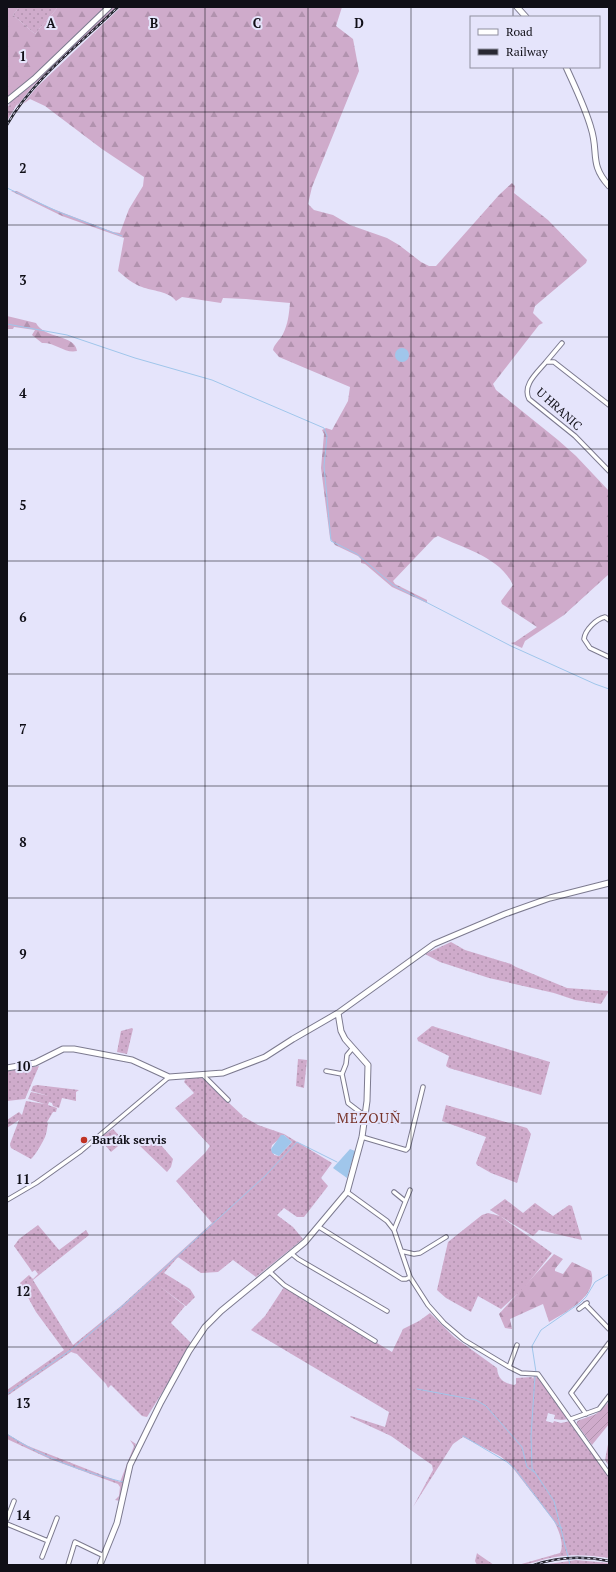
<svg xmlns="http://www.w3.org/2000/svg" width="616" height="1572" font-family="'PT Serif',serif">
<defs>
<pattern id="grass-dots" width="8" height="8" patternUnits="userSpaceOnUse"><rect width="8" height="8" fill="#cfabcb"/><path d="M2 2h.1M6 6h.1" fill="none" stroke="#b192ae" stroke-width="1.8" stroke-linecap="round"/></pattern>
<pattern id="forest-firs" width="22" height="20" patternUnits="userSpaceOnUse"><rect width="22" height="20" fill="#cfabcb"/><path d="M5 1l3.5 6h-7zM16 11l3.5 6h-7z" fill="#b192ae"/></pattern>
<pattern id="garden-furrows" width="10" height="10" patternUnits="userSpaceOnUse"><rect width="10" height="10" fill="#cfabcb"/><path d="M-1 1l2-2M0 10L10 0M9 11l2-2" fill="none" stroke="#b192ae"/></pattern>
</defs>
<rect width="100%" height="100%" fill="#e5e4fb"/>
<path fill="url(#grass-dots)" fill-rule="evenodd" d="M 19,7 L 58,7 L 35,34 L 13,15 Z
M 18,99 L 19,101 L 7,121 L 7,107 Z
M 451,942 L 465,950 L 511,964 L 516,967 L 567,988 L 609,991 L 601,1004 L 575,1000 L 554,993 L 489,978 L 440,962 L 425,954 Z
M 432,1026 L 550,1062 L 541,1095 L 449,1068 L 446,1066 L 449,1056 L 418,1041 L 417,1038 Z
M 132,1028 L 133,1029 L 127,1054 L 117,1052 L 121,1031 Z
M 298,1059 L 307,1060 L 304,1088 L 296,1086 Z
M 39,1066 L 25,1099 L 7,1101 L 7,1071 Z
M 201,1077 L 243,1116 L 242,1118 L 244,1117 L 258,1125 L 284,1134 L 332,1163 L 321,1178 L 328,1186 L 304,1217 L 297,1217 L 284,1208 L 277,1215 L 293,1227 L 303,1239 L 256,1277 L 233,1260 L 218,1272 L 201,1273 L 178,1257 L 164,1273 L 190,1289 L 195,1297 L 186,1306 L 158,1285 L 185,1306 L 171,1323 L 192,1344 L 147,1417 L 142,1416 L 111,1385 L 108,1388 L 106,1384 L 77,1354 L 71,1352 L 7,1396 L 7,1390 L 64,1350 L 36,1312 L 20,1283 L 29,1275 L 33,1279 L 38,1274 L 35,1270 L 32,1272 L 31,1270 L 14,1246 L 19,1239 L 38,1225 L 59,1250 L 86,1230 L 89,1235 L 33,1280 L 73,1345 L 121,1306 L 212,1223 L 176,1181 L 205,1153 L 210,1146 L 175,1108 L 194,1093 L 184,1082 L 186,1078 ZM 284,1135 L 292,1142 L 279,1156 L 274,1155 L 271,1149 L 272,1145 Z
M 37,1085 L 79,1090 L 76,1092 L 76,1101 L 62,1098 L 59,1108 L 53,1106 L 52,1103 L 49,1102 L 48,1105 L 57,1108 L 56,1112 L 53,1112 L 47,1122 L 48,1124 C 47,1128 47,1131 46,1134 C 45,1139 35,1156 31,1159 L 11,1148 L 10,1144 L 19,1120 L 7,1128 L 7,1120 L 19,1112 L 22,1115 L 26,1101 L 45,1104 L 28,1099 L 31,1092 L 49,1096 L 31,1091 L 33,1086 Z
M 446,1105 L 527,1128 L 531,1134 L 517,1183 L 491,1173 L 477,1165 L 476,1163 L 486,1137 L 442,1121 Z
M 113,1129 L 124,1141 L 111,1152 L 99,1138 Z
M 154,1137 L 173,1159 L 171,1167 L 167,1172 L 139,1145 L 145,1140 L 150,1142 Z
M 505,1199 L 523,1213 L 535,1203 L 553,1216 L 569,1205 L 572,1206 L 582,1240 L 539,1230 L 533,1236 L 490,1210 Z
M 488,1213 L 500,1216 L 552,1253 L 524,1288 L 501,1309 L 478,1296 L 471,1312 L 446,1298 L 437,1290 L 448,1242 L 482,1215 Z
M 284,1287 L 392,1352 L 403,1329 L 419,1321 L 430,1313 L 454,1337 L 497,1368 C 498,1380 504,1383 514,1385 L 516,1384 L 516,1378 L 532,1377 L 533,1379 L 534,1376 L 539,1378 L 568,1419 L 562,1420 L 554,1419 L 555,1415 L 548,1413 L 546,1421 L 553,1423 L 554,1421 L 561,1423 L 570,1421 L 609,1477 L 609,1558 C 591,1555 573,1554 555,1557 C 542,1559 530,1565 518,1565 L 560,1553 C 565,1544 558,1529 554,1521 L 509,1463 L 500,1456 L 463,1437 L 453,1444 L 413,1507 L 433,1470 L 432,1465 L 391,1436 L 350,1417 L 351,1416 L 385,1427 L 389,1412 L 251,1330 L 265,1316 Z
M 7,1434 L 28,1446 L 120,1482 L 134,1446 L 130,1440 L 136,1444 L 128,1467 L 120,1501 L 115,1500 L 119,1496 L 120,1487 L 118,1484 L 50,1459 L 7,1439 Z
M 609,1439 L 609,1466 L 605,1460 Z
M 477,1553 L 478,1554 L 494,1565 L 477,1565 L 475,1561 Z
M 576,1560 L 609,1563 L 609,1565 L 542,1565 Z"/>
<path fill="url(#forest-firs)" d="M 7,7 L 19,7 L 13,15 L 35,34 L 58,7 L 106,7 L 33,77 L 7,98 Z
M 112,7 L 116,7 L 33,86 L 17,106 L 18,100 L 8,107 L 11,101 L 36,80 Z
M 121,7 L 342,7 L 336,26 L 353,39 L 359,71 L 312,187 L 308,204 L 314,210 L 333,215 L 350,225 L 387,238 L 399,245 L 421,262 L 429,266 L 436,266 L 499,195 L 512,183 L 515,186 L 514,193 L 548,220 L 587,260 L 586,263 L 535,306 L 533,313 L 543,323 L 539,325 L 493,384 L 496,390 L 558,440 L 576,456 L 609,491 L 609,574 L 564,615 L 525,641 L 522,648 L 511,643 L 515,642 L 537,627 L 502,604 L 501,601 L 513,585 C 500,557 463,548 438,536 L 434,538 L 393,581 L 395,584 L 427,600 L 427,603 L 392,587 L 365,564 L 361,563 L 361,559 L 358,556 L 335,545 L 330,538 L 321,468 L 324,434 L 322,430 L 326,428 L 332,430 L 348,401 L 350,387 L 279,357 L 273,350 C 274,344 280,340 283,334 C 288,324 289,314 290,303 L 246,299 L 223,298 L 221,303 L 182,297 L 176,301 C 169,291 152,291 142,287 C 133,284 125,277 118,271 L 124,238 L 62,216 L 11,191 L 17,191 L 48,207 L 113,232 L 120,233 L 129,209 L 143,186 L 144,177 L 102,149 L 45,106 L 30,99 L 23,104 L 36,88 Z
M 7,316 L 36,323 C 44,339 75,334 77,351 C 65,354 55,342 42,343 L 32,335 L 35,330 L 14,327 L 13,329 L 7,329 Z
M 554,1254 L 563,1259 L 555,1269 L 555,1271 L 563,1274 L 572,1262 L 591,1271 C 599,1295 567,1312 549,1322 L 543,1304 L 510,1319 L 512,1329 L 505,1328 L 499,1314 Z"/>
<path fill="url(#garden-furrows)" d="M 609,1402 L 609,1424 L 592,1445 L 577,1424 L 577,1421 L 596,1414 Z"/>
<path fill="#a0c6eb" d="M395 355a7 7 0 1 1 14 0a7 7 0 1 1-14 0Z
M 281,1135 L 284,1135 L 292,1142 L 279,1156 L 272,1153 L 271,1149 Z
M 350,1149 L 355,1151 L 347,1178 L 333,1168 Z"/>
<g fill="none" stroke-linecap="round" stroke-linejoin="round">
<path stroke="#a0c6eb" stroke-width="1" d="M 7,188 L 59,212 L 122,236
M 7,324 L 67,335 L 135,358 L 212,380 L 324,428 L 327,436 L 324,466 L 331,541 L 357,554 L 393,585 L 511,646 L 595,684 L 609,689
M 536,1372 L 532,1346 L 541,1330 L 580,1303 L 586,1297 L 595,1282 L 609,1274
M 535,1376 L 531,1436 L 532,1468 L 554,1501 L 570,1565
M 417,1389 L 476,1400 L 486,1406 L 522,1447 L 527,1467 L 534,1472
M 7,1394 L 72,1349 L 127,1302 L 265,1176 L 297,1142 L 337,1162
M 7,1434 C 41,1457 83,1472 123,1482
M 463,1436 L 507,1462 L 515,1469 L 558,1526 L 562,1528"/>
<defs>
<path id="street" d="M 546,362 L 562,343
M 609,405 L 554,362 L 546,362 C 537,373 522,385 529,399 L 575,436 L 609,471
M 609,620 L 605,617 C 596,619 585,630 584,639 L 590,648 L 609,657
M 352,1049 L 347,1055 L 346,1064 L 342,1074 L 348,1103 L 365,1116
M 326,1071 L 342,1074
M 203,1075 L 228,1100
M 362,1137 L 406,1150 L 408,1148 L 423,1087
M 347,1192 L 387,1221 L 394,1230 L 410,1277 L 428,1305 L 444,1323 L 464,1340 L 509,1367 L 521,1373 L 538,1374 L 609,1474
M 394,1192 L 405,1201
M 7,1200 L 36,1183 L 81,1151 L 169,1077
M 319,1227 L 402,1279 L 406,1279 L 410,1277
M 394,1230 L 410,1190
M 401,1251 L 414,1254 L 420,1253 L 446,1237
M 292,1254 L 298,1259 L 387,1311
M 270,1272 L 284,1285 L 375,1341
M 585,1304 L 609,1329
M 579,1309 L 587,1303
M 509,1367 L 517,1345
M 586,1414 L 571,1393 L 609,1343
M 571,1419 L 599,1409 L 609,1396
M 7,1519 L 14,1501
M 7,1524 L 48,1541
M 42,1557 L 57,1518
M 68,1565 L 75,1542 L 104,1556"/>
<path id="secondary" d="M 517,7 L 526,17
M 566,67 C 575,87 585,107 591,128 C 599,153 589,164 609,186
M 7,101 L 34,79 L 109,7
M 7,1068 L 35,1063 L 63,1049 L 74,1049 L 132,1060 L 169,1077 L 223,1073 L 265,1057 L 293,1039 L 338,1013 L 434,944 L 505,914 L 550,898 L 609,883
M 100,1565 L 117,1523 L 130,1465 L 161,1402 L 189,1351 L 205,1327 L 221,1311 L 305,1242 L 347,1192 L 362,1137 L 367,1101 L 368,1065 L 345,1039 L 341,1031 L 338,1013"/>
</defs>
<use href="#street" stroke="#7c7a8f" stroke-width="5.5"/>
<use href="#secondary" stroke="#7c7a8f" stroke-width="7"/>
<use href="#street" stroke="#fff" stroke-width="3.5"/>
<use href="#secondary" stroke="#fff" stroke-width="5"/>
<defs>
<path id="rail" d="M 7,125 C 33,79 81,43 118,7
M 534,1565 C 558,1557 584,1556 609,1561"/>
</defs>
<use href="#rail" stroke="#292832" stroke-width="2.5"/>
<use href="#rail" stroke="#e5e4fb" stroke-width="1" stroke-dasharray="3" stroke-linecap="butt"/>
</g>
<path fill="none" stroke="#100f17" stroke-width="1" stroke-opacity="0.55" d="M 103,7 L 103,1565M 205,7 L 205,1565M 308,7 L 308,1565M 411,7 L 411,1565M 513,7 L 513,17M 513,67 L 513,1565M 7,112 L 609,112M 7,225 L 609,225M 7,337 L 609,337M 7,449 L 609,449M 7,561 L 609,561M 7,674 L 609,674M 7,786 L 609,786M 7,898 L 609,898M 7,1011 L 609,1011M 7,1123 L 609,1123M 7,1235 L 609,1235M 7,1347 L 609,1347M 7,1460 L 609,1460"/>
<circle fill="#c03324" stroke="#e5e4fb" stroke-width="1.5" cx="84" cy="1140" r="4"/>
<g text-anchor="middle" stroke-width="4" stroke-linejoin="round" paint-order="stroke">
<g font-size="12" fill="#100f17" stroke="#e5e4fb">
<text transform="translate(559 409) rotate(42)" y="4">U HRANIC</text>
</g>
<g font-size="12" font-weight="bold" fill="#100f17" stroke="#e5e4fb" text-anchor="start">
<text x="92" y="1144">Barták servis</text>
</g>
<g font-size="14" letter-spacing="1" fill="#763127" stroke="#e5e4fb">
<text x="369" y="1123">MEZOUŇ</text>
</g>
</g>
<g font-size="13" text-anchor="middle" font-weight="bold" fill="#100f17" stroke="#e5e4fb" stroke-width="4" stroke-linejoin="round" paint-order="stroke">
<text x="51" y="28">A</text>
<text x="154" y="28">B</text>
<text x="257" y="28">C</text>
<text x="359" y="28">D</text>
<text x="23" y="61">1</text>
<text x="23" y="173">2</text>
<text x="23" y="285">3</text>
<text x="23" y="398">4</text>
<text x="23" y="510">5</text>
<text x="23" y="622">6</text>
<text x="23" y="734">7</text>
<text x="23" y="847">8</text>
<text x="23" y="959">9</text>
<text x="23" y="1071">10</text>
<text x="23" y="1184">11</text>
<text x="23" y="1296">12</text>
<text x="23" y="1408">13</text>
<text x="23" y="1520">14</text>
</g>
<rect width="616" height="1572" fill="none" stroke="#100f17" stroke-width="16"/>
<rect x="470" y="16" width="130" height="52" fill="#e5e4fb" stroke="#908fa0"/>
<rect x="478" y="29" width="20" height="6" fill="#ffffff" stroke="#908fa0"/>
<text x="506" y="36" font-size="12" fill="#100f17">Road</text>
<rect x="478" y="49" width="20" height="6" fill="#292832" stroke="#908fa0"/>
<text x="506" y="56" font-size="12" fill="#100f17">Railway</text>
</svg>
